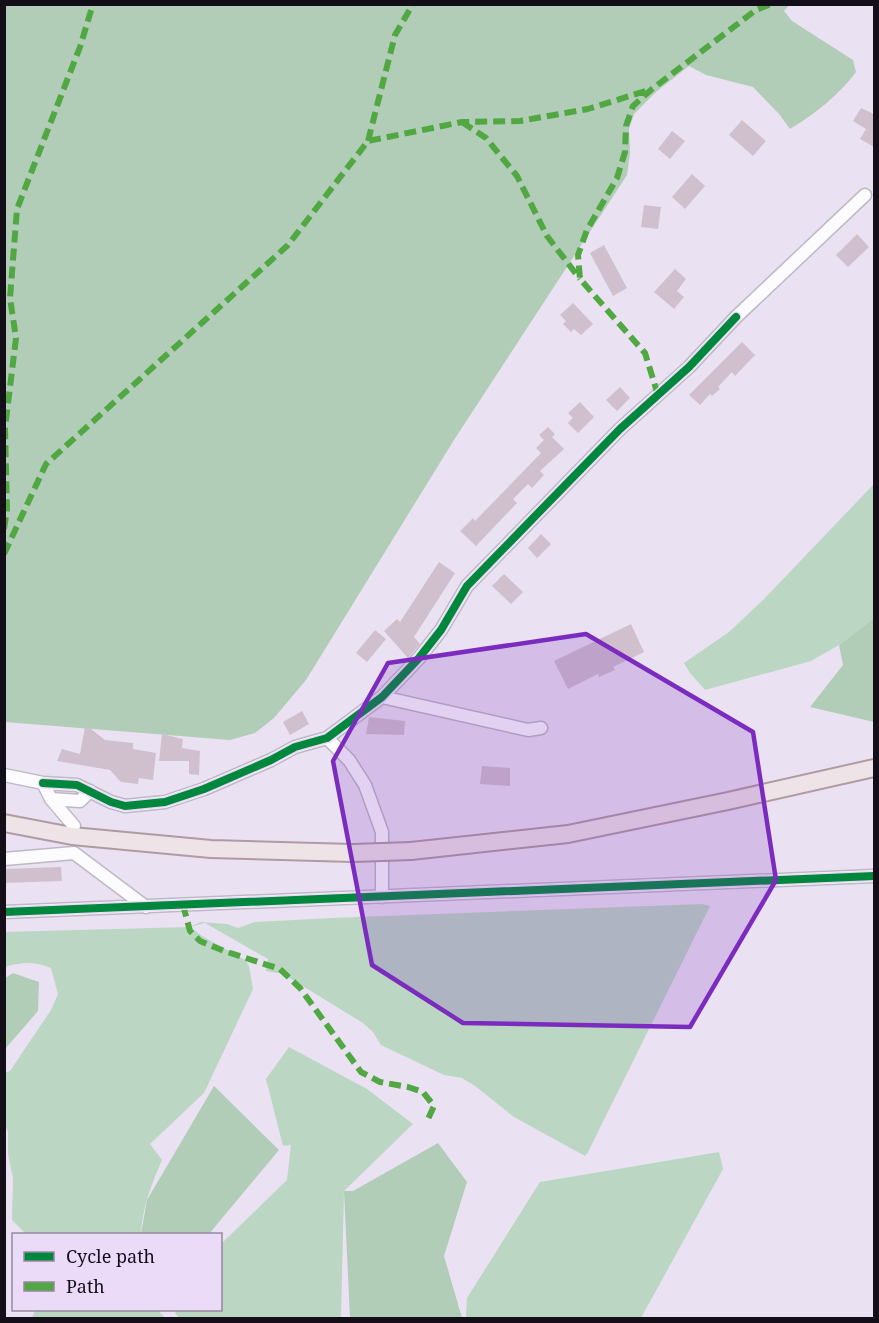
<svg xmlns="http://www.w3.org/2000/svg" width="879" height="1323" font-family="'Noto Serif',serif">
<rect width="100%" height="100%" fill="#eae2f2"/>
<path fill="#bbd6c2" d="M 874,484 L 874,618 L 839,645 L 811,661 L 705,690 L 690,673 L 684,663 L 729,632 L 764,599 Z
M 702,904 L 710,906 L 588,1152 L 585,1156 L 514,1117 L 475,1086 L 462,1078 L 444,1075 L 381,1045 L 373,1032 L 363,1023 L 283,974 L 266,971 L 268,959 L 205,923 L 190,927 L 202,936 L 245,960 L 249,966 L 253,989 L 204,1093 L 150,1144 L 162,1160 C 152,1183 142,1208 141,1234 L 26,1234 L 12,1220 L 13,1178 L 8,1154 L 8,1132 L 5,1124 L 5,1073 L 10,1071 L 51,1010 L 58,994 L 51,968 C 34,961 22,962 5,967 L 4,932 L 189,927 L 201,922 L 227,924 L 238,928 L 255,922 L 333,918 Z
M 289,1047 L 367,1089 L 413,1124 L 344,1191 L 341,1318 L 179,1318 L 175,1313 L 177,1310 L 220,1310 L 221,1244 L 287,1180 L 291,1145 L 283,1146 L 266,1079 Z
M 719,1152 L 723,1169 L 641,1318 L 466,1318 L 467,1298 L 540,1182 Z
M 35,1310 L 158,1310 L 165,1318 L 32,1318 Z"/>
<path fill="#b1cdb8" d="M 4,5 L 789,5 L 784,11 L 792,21 L 853,60 L 856,72 C 838,96 816,113 790,129 L 779,114 L 753,87 L 706,75 L 689,66 L 656,92 L 634,114 L 629,129 L 630,153 L 627,175 L 454,440 L 306,680 L 274,718 L 255,733 L 230,740 L 5,722 Z
M 874,618 L 874,722 L 810,707 L 843,665 L 839,645 Z
M 13,973 L 39,982 L 38,1011 L 5,1049 L 5,978 Z
M 214,1086 L 279,1150 L 209,1234 L 141,1234 L 147,1200 Z
M 438,1143 L 467,1182 L 444,1256 L 462,1318 L 350,1318 L 344,1191 L 353,1191 Z"/>
<path fill="#d0c0ce" d="M 861,108 L 874,114 L 874,147 L 860,139 L 866,129 L 853,121 Z
M 742,120 L 766,141 L 753,156 L 729,135 Z
M 672,131 L 685,141 L 670,159 L 658,149 Z
M 692,174 L 705,186 L 685,209 L 672,197 Z
M 644,205 L 661,207 L 658,229 L 641,227 Z
M 857,234 L 869,247 L 848,267 L 836,255 Z
M 604,245 L 627,288 L 613,296 L 590,253 Z
M 675,269 L 686,279 L 677,291 L 684,297 L 674,309 L 654,292 Z
M 573,303 L 593,324 L 581,335 L 574,329 L 571,332 L 563,324 L 566,321 L 560,315 Z
M 742,342 L 755,355 L 735,376 L 732,372 L 718,387 L 720,389 L 712,396 L 710,394 L 700,405 L 689,395 Z
M 620,387 L 630,398 L 617,411 L 606,400 Z
M 580,402 L 594,417 L 578,433 L 568,423 L 573,418 L 568,413 Z
M 548,427 L 555,434 L 552,437 L 564,449 L 540,471 L 544,475 L 532,488 L 528,484 L 513,499 L 517,503 L 476,546 L 460,531 L 473,518 L 475,521 L 541,453 L 536,448 L 544,440 L 539,435 Z
M 541,534 L 551,544 L 537,558 L 528,548 Z
M 439,562 L 455,573 L 414,637 L 420,644 L 408,658 L 384,631 L 397,619 L 400,622 Z
M 504,574 L 523,592 L 511,604 L 492,586 Z
M 631,624 L 644,652 L 613,667 L 615,670 L 599,677 L 598,674 L 568,689 L 554,661 Z
M 375,630 L 386,639 L 367,662 L 356,653 Z
M 302,711 L 309,724 L 290,735 L 283,722 Z
M 369,717 L 405,721 L 404,735 L 366,734 Z
M 85,727 L 91,729 L 105,740 L 133,743 L 133,749 L 156,753 L 153,780 L 139,778 L 138,784 L 121,782 L 110,770 L 57,761 L 62,749 L 80,754 Z
M 162,734 L 183,739 L 182,748 L 200,751 L 199,775 L 189,774 L 189,761 L 159,761 Z
M 482,766 L 510,768 L 510,786 L 480,784 Z
M 61,867 L 62,881 L 4,883 L 4,869 Z"/>
<g fill="none" stroke-linecap="round" stroke-linejoin="round">
<defs>
<path id="minor" d="M 382,697 L 528,730 L 541,728
M 327,738 L 349,760 L 365,785 L 382,832 L 382,897
M 4,775 L 43,783 L 51,799 L 74,826
M 43,783 L 77,785 L 111,802 L 125,806 L 165,802 L 204,789 L 271,760 L 295,747 L 327,738 L 382,697 L 419,658 L 441,630 L 467,586 L 620,429 L 689,367 L 736,317 L 865,195
M 51,799 L 80,801 L 90,791
M 4,859 L 74,853 L 146,907
M 4,912 L 874,876"/>
<path id="major" d="M 4,823 L 72,836 L 211,849 L 353,853
M 411,851 L 568,834 L 728,801 L 874,768"/>
</defs>
<use href="#minor" stroke="#beb8c4" stroke-width="15"/>
<use href="#major" stroke="#b09ba3" stroke-width="20"/>
<use href="#minor" stroke="#fcfbfd" stroke-width="12"/>
<use href="#major" stroke="#eee3e6" stroke-width="16"/>
<defs>
<path id="major-bridge" d="M 353,853 L 411,851"/>
</defs>
<use href="#major-bridge" stroke="#b09ba3" stroke-width="20" stroke-linecap="butt"/>
<use href="#major-bridge" stroke="#eee3e6" stroke-width="16"/>
<path stroke="#51a842" stroke-width="6" stroke-dasharray="12 6" stroke-linecap="butt" d="M 462,122 L 486,138 L 517,176 L 547,236 L 580,279
M 368,141 L 395,35 L 413,4
M 658,395 L 645,353 L 580,279 L 578,255 L 587,230 L 617,178 L 625,152 L 626,126 L 633,106 L 652,89 L 756,10 L 771,4
M 4,529 L 7,510 L 5,428 L 16,338 L 10,298 L 17,209 L 80,47 L 93,4
M 4,554 L 46,464 L 288,245 L 368,141 L 462,122 L 520,121 L 588,109 L 652,89
M 183,905 L 190,931 L 200,941 L 224,951 L 280,969 L 300,988 L 361,1072 L 380,1082 L 408,1087 L 423,1092 L 434,1106 L 428,1119"/>
<defs>
<path id="cycleway" d="M 43,783 L 77,785 L 111,802 L 125,806 L 165,802 L 204,789 L 271,760 L 295,747 L 327,738 L 382,697 L 419,658 L 441,630 L 467,586 L 620,429 L 689,367 L 736,317
M 4,912 L 874,876"/>
</defs>
<use href="#cycleway" stroke="#ebdbf9" stroke-width="11"/>
<use href="#cycleway" stroke="#00873e" stroke-width="8"/>
</g>
<path fill="#7b2cbf" fill-opacity="0.2" stroke="#7b2cbf" stroke-width="4.5" stroke-linejoin="round" d="M 586,634 L 753,732 L 776,880 L 690,1027 L 463,1023 L 372,965 L 333,761 L 388,663 Z"/>
<rect width="879" height="1323" fill="none" stroke="#140e18" stroke-width="12"/>
<rect x="12" y="1233" width="210" height="78" fill="#ebdbf9" stroke="#95899f" stroke-width="1.5"/>
<rect x="24" y="1252" width="30" height="9" fill="#00873e" stroke="#95899f" stroke-width="1.5"/>
<text x="66" y="1263" font-size="18" fill="#140e18">Cycle path</text>
<rect x="24" y="1282" width="30" height="9" fill="#51a842" stroke="#95899f" stroke-width="1.5"/>
<text x="66" y="1293" font-size="18" fill="#140e18">Path</text>
</svg>
